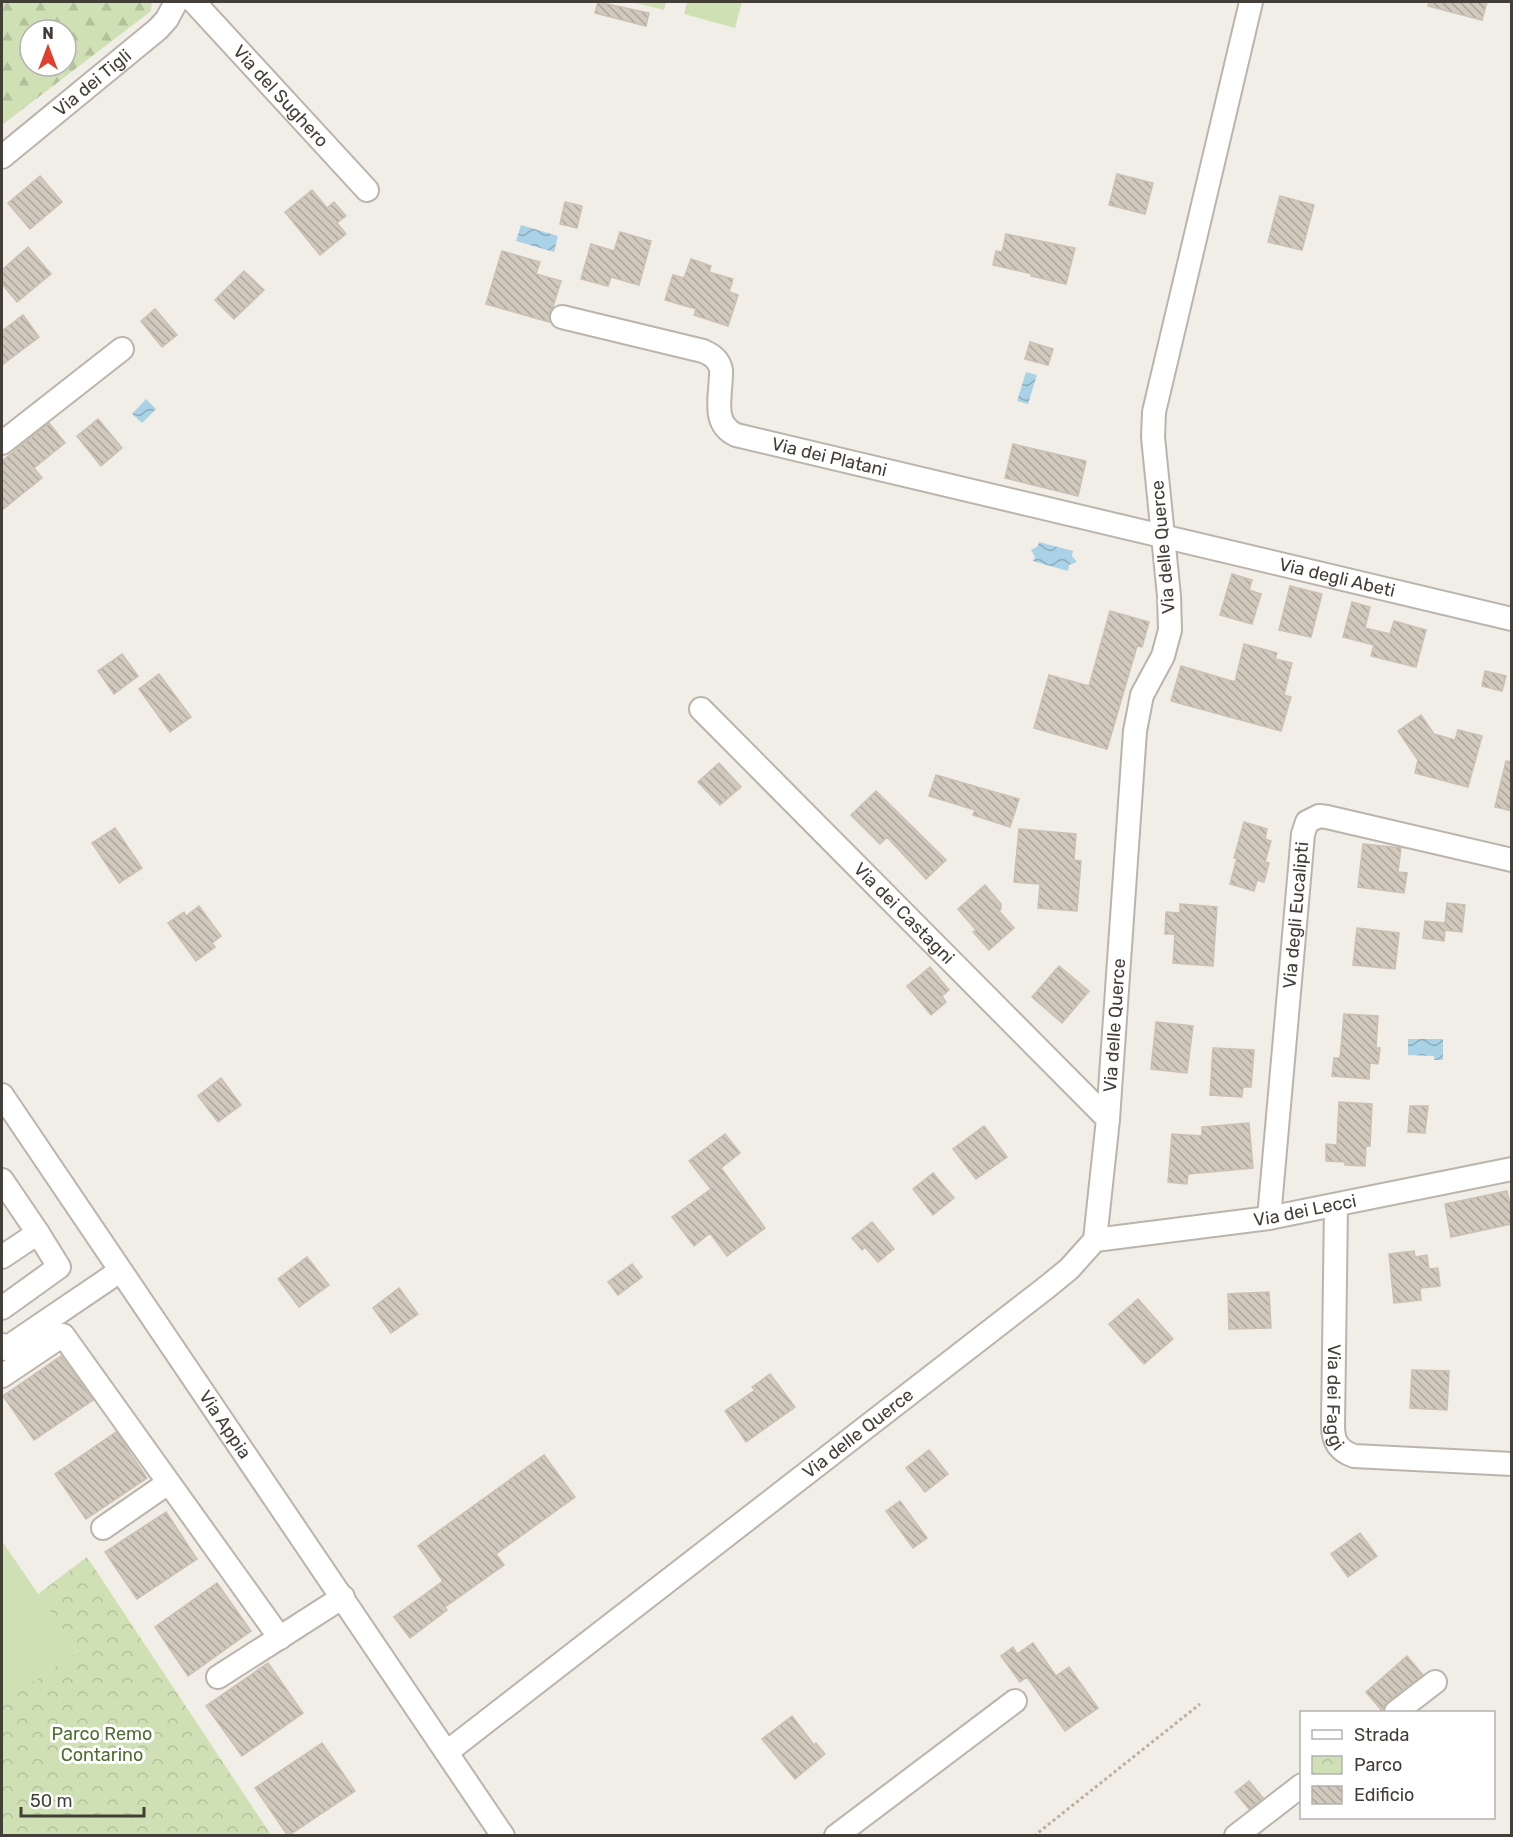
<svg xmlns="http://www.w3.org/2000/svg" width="1513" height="1837" font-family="Rubik,sans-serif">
<defs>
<pattern id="forest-firs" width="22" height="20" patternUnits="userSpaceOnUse" patternTransform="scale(1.5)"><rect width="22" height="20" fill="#cfe1b4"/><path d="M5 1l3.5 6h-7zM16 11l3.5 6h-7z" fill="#b3c29b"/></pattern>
<pattern id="park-crowns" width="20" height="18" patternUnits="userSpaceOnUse" patternTransform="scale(1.5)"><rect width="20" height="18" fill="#cfe1b4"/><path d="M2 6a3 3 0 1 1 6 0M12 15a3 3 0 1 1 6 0" fill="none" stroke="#b3c29b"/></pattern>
<pattern id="water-waves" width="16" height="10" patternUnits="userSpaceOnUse" patternTransform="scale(1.5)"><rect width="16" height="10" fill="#aad2e7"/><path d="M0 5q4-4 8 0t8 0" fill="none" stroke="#8cacbc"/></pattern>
<pattern id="building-back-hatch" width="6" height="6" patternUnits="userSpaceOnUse" patternTransform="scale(1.5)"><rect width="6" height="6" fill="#d1c9be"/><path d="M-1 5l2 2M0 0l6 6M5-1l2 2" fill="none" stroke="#aba59b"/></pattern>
</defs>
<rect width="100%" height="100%" fill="#f1ede7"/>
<path fill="url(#forest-firs)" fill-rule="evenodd" d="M 2,2 L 152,2 L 151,11 L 2,125 ZM 30,30 L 66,30 L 66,66 L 30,66 Z"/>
<path fill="url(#park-crowns)" d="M 87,1557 L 271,1835 L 2,1836 L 2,1703 L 77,1651 L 38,1594 Z"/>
<path fill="#cfe1b4" d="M 632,2 L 666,2 L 664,10 Z
M 687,2 L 742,2 L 735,28 L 684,14 Z
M 2,1541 L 77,1651 L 2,1703 Z"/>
<path fill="url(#water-waves)" d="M 521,225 L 558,236 L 554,252 L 516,241 Z
M 1026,372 L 1037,375 L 1028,404 L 1017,401 Z
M 146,399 L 156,409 L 142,423 L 132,414 Z
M 1039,542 L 1073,551 L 1072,556 L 1077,562 L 1069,565 L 1068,571 L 1033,561 L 1035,557 L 1031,550 L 1038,546 Z
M 1408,1039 L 1443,1039 L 1443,1060 L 1434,1060 L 1434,1056 L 1408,1055 Z"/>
<path fill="url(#building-back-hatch)" stroke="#cbc0b2" stroke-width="1.5" d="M 598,2 L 649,13 L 646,26 L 595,13 Z
M 1429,2 L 1487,2 L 1482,20 L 1428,6 Z
M 1117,174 L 1153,183 L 1145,214 L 1109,205 Z
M 40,176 L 62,202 L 30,229 L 8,203 Z
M 312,190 L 327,208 L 334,202 L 346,216 L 337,223 L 346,234 L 320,255 L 285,212 Z
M 1280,196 L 1314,205 L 1302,250 L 1268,242 Z
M 565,202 L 582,206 L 577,228 L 560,224 Z
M 620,232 L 651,241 L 639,285 L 611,277 L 608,286 L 581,279 L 591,244 L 614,251 Z
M 1006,234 L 1075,248 L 1066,284 L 1031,276 L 1032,274 L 993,265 L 996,251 L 1002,252 Z
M 28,247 L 51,274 L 17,302 L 2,284 L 2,270 Z
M 502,251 L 540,262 L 536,274 L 561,281 L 553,307 L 549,313 L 549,322 L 486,304 Z
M 691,259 L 711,266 L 709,272 L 733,279 L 729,292 L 738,295 L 728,326 L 694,315 L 696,309 L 665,300 L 673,275 L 684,278 Z
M 244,271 L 264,290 L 234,319 L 215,300 Z
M 155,309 L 177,335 L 162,347 L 141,321 Z
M 23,315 L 39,337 L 2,365 L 2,331 Z
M 1030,342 L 1053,349 L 1048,365 L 1025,359 Z
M 98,419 L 122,448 L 101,466 L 77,436 Z
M 49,423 L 65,443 L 34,468 L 42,478 L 2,510 L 2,461 Z
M 1013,444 L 1086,461 L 1078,496 L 1005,478 Z
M 1232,574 L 1252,580 L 1249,590 L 1261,594 L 1252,624 L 1220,615 Z
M 1290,586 L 1322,594 L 1311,637 L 1279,630 Z
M 1352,602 L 1370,607 L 1365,628 L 1390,634 L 1394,621 L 1426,630 L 1416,667 L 1371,656 L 1374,645 L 1343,637 Z
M 1110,611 L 1149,622 L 1142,647 L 1137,646 L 1107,749 L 1034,728 L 1049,675 L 1089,686 Z
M 1244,644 L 1277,653 L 1275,659 L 1292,663 L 1284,695 L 1291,697 L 1281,731 L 1171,701 L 1181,666 L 1235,682 Z
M 122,654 L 138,676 L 114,694 L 98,671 Z
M 1485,671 L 1506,676 L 1502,691 L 1482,686 Z
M 159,674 L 191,717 L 170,732 L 139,689 Z
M 1421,715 L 1434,734 L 1455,740 L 1458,730 L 1482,736 L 1468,787 L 1415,773 L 1418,760 L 1398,731 Z
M 1506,761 L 1512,762 L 1512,811 L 1495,807 Z
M 719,763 L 741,787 L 720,805 L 698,782 Z
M 936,775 L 1019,799 L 1010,827 L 973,815 L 975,810 L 929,796 Z
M 876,791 L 946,860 L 926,879 L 887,837 L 880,844 L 851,815 Z
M 1244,822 L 1267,829 L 1265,839 L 1271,841 L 1265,862 L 1269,863 L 1264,882 L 1257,880 L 1254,891 L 1230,884 L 1237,858 L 1234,858 Z
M 115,828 L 142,868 L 119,883 L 92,843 Z
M 1019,829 L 1076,834 L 1074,860 L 1081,861 L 1077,911 L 1038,908 L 1040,884 L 1014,882 Z
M 1363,844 L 1401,848 L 1398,872 L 1407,873 L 1404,893 L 1358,887 Z
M 985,885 L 1001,904 L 1001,909 L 999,911 L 1014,928 L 989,950 L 973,932 L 976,930 L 958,909 Z
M 1447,903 L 1465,905 L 1462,932 L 1445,930 L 1444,941 L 1423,938 L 1425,921 L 1445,923 Z
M 1180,904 L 1217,907 L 1213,966 L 1173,963 L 1175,934 L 1165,934 L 1166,912 L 1180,913 Z
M 199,906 L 221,936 L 212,943 L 215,947 L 196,961 L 168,923 L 184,912 L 186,916 Z
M 1357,928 L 1399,933 L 1395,969 L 1353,965 Z
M 1059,966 L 1089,991 L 1062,1023 L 1032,997 Z
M 930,967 L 949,990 L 942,996 L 946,1002 L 931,1015 L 907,986 Z
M 1344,1014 L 1378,1016 L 1376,1048 L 1380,1048 L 1378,1064 L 1370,1063 L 1369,1079 L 1332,1076 L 1334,1058 L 1340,1058 Z
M 1156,1022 L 1193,1026 L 1187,1073 L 1151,1069 Z
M 1213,1048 L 1254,1050 L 1251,1087 L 1243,1087 L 1242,1097 L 1210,1095 Z
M 221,1078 L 241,1105 L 218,1122 L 198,1096 Z
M 1339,1102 L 1372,1104 L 1370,1146 L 1366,1146 L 1365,1166 L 1345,1165 L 1345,1162 L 1326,1161 L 1326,1144 L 1337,1145 Z
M 1410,1106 L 1428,1106 L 1425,1133 L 1408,1132 Z
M 1249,1123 L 1253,1168 L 1188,1174 L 1187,1184 L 1168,1182 L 1172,1134 L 1202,1136 L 1202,1127 Z
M 984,1126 L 1007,1157 L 976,1179 L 953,1149 Z
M 725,1134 L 740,1153 L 721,1168 L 765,1228 L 727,1256 L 710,1233 L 694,1246 L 672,1217 L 711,1189 L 689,1161 Z
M 933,1173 L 954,1198 L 933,1215 L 913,1189 Z
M 1507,1191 L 1512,1215 L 1512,1224 L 1451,1237 L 1445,1204 Z
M 872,1222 L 894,1249 L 878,1262 L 865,1247 L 862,1250 L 852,1238 Z
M 1414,1251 L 1415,1257 L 1427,1255 L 1429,1269 L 1438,1268 L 1440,1286 L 1420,1288 L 1421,1300 L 1394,1303 L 1389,1254 Z
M 307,1257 L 329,1285 L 299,1307 L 278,1279 Z
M 632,1264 L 642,1277 L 618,1295 L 608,1282 Z
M 399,1288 L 418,1314 L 391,1333 L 373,1308 Z
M 1269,1292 L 1271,1328 L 1229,1329 L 1228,1294 Z
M 1138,1299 L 1173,1339 L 1144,1364 L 1109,1324 Z
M 61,1356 L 93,1400 L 34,1440 L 3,1396 Z
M 1412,1370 L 1449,1371 L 1447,1410 L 1410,1408 Z
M 770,1374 L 795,1407 L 746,1442 L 725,1411 L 755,1390 L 752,1387 Z
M 116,1432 L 147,1478 L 86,1519 L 55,1474 Z
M 929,1450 L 948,1474 L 925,1492 L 906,1468 Z
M 544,1455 L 575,1497 L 496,1554 L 504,1565 L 445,1607 L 447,1610 L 410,1638 L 394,1617 L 443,1581 L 418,1546 Z
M 900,1501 L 927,1538 L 913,1548 L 886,1511 Z
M 166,1512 L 197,1559 L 137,1599 L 105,1552 Z
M 1360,1533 L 1377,1556 L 1348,1577 L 1331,1554 Z
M 217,1583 L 251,1631 L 188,1676 L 155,1627 Z
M 1033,1643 L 1056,1676 L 1069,1667 L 1098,1708 L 1065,1731 L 1027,1677 L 1020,1682 L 1001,1656 L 1013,1647 L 1017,1654 Z
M 1407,1656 L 1423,1675 L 1388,1701 L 1384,1706 L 1383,1712 L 1366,1692 Z
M 268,1663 L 303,1713 L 242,1756 L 206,1706 Z
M 792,1716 L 814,1745 L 816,1743 L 825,1754 L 795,1779 L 762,1739 Z
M 322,1743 L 355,1791 L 288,1836 L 255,1788 Z
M 1249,1781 L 1263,1798 L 1249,1809 L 1235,1792 Z"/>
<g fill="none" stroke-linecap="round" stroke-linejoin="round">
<defs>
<g id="minor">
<path id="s1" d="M 194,2 L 367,190"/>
<path id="s2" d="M 2,157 L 158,29 L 167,19 L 176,2"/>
<path id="s3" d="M 562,317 L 703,351 C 713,355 719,360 721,370 C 722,393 710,423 736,435 L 1512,619"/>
<path d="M 2,443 L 122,349"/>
<path id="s4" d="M 701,709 L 1108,1119"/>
<path id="s5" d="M 2,1095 L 503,1836"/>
<path d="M 2,1180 L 38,1233"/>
<path id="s6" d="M 1336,1205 L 1333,1426 C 1333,1442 1339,1451 1354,1456 L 1512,1464"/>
<path id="s7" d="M 1269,1218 L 1303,834 L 1307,822 L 1319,816 L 1327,817 L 1512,860"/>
<path id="s8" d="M 1095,1240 L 1269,1218 L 1512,1169"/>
<path d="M 2,1257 L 38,1233 L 59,1267 L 2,1308"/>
<path d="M 2,1345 L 5,1349 L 120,1271"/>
<path d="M 2,1376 L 63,1335 L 280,1638"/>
<path d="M 103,1528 L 168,1483"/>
<path d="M 218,1677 L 343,1597"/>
<path d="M 1396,1712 L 1435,1682"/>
<path id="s9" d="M 447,1752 L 1047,1287 L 1069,1269 L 1095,1240 L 1108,1119 L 1135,731 L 1142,695 L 1163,656 L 1170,630 L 1169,596 L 1153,437 L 1154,412 L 1251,2"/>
<path d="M 836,1836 L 1015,1701"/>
<path d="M 1236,1836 L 1302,1785"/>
</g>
</defs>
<use href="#minor" stroke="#bbb4ab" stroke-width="26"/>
<path stroke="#bcaf9e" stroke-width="3" stroke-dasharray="3 3" stroke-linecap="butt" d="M 1034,1836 L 1200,1704"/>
<use href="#minor" stroke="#fff" stroke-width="22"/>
</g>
<g text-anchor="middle" stroke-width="6" stroke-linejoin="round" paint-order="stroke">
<g font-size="18" fill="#433e37" stroke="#fff">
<text dy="6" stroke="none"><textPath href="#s2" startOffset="117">Via dei Tigli</textPath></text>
<text dy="6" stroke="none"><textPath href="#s1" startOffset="128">Via del Sughero</textPath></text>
<text dy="6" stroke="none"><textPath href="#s3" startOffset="340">Via dei Platani</textPath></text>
<text transform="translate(1163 547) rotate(-95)" y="6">Via delle Querce</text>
<text dy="6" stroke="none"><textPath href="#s3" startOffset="862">Via degli Abeti</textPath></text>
<text dy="6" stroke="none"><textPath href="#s4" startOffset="288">Via dei Castagni</textPath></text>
<text dy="6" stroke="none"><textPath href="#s7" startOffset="304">Via degli Eucalipti</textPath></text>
<text dy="6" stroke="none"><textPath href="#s9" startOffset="1042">Via delle Querce</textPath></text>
<text dy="6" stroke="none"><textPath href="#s8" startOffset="212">Via dei Lecci</textPath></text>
<text dy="6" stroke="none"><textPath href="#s6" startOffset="192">Via dei Faggi</textPath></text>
<text dy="6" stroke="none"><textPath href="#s5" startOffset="398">Via Appia</textPath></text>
<text dy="6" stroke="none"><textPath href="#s9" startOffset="520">Via delle Querce</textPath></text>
</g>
<g font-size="18" fill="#4c6e31" stroke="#fff">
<text x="102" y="1740">Parco Remo<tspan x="102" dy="21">Contarino</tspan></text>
</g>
</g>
<rect width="1513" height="1837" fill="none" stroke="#433e37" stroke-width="6"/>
<rect x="1300" y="1711" width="195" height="108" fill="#ffffff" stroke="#b4b2af" stroke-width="1.5"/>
<rect x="1312" y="1730" width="30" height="9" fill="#ffffff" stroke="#b4b2af" stroke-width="1.5"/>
<text x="1354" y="1741" font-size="18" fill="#433e37">Strada</text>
<rect x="1312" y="1756" width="30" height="18" fill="url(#park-crowns)" stroke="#b4b2af" stroke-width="1.5"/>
<text x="1354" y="1771" font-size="18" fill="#433e37">Parco</text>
<rect x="1312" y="1786" width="30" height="18" fill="url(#building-back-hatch)" stroke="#b4b2af" stroke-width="1.5"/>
<text x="1354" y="1801" font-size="18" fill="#433e37">Edificio</text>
<g transform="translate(48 48)"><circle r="28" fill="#ffffff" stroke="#b4b2af" stroke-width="1.5"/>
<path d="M0-4.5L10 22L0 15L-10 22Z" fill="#e0402f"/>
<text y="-9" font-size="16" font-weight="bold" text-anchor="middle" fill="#433e37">N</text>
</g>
<path d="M21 1807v9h123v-9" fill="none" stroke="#433e37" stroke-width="3"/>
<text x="30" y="1807" font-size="18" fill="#433e37" stroke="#ffffff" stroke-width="4.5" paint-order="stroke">50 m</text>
</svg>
